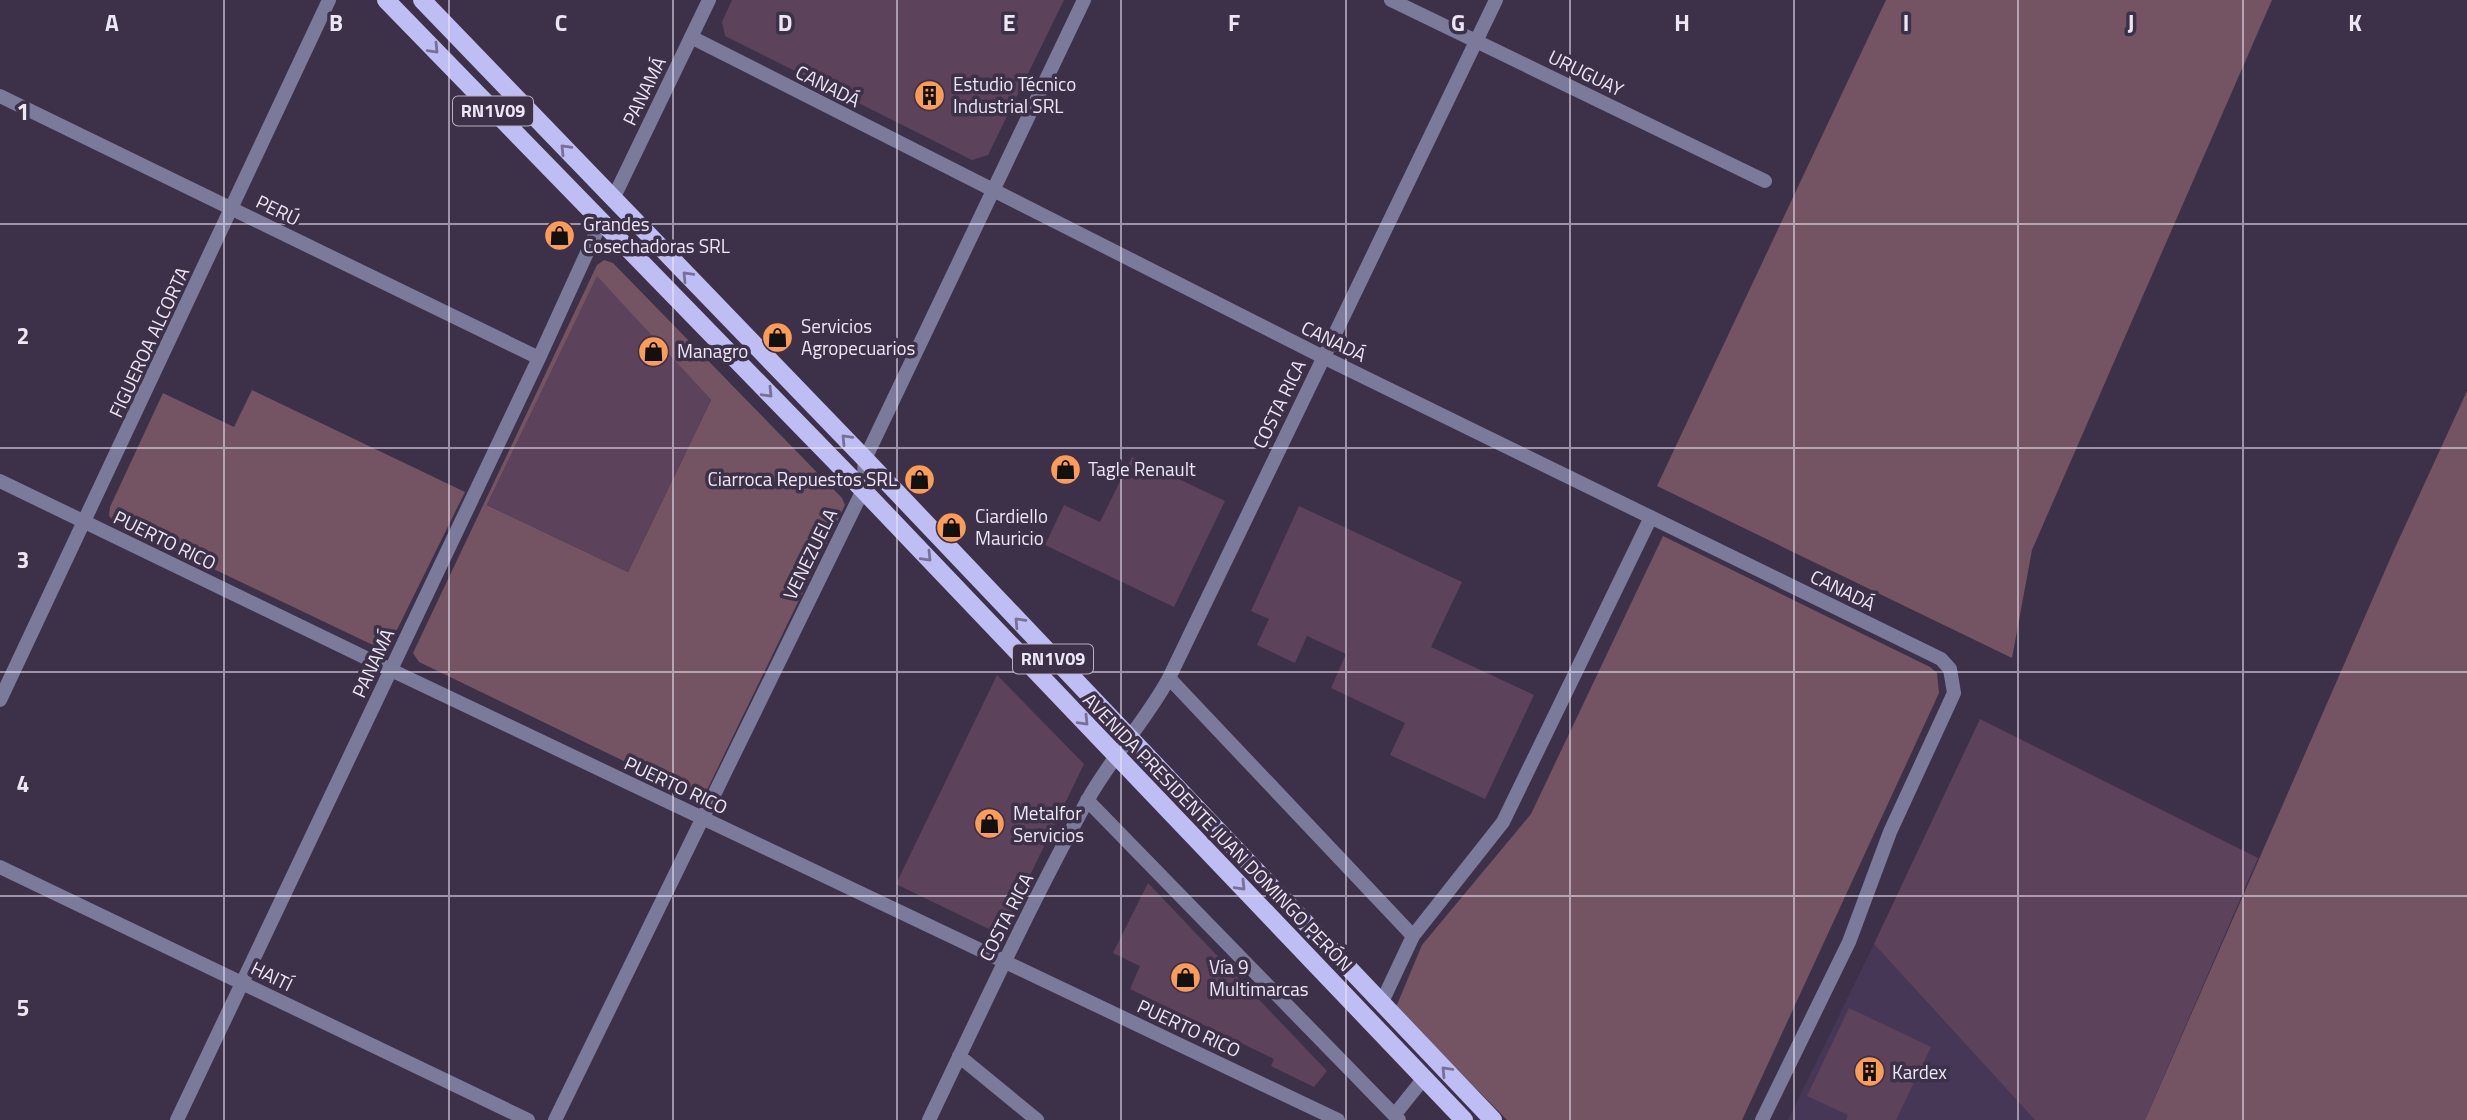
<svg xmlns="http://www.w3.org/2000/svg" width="2467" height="1120" font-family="'Titillium Web',sans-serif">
<rect width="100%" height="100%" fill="#3d3149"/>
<path fill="#473756" d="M 1874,944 L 2035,1120 L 1788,1120 Z"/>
<path fill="#745362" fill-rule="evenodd" d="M 1886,0 L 2272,0 L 2032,550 L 2012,658 L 1657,486 Z
M 604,260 L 613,263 L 842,498 L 845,505 L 707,790 L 702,795 L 694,795 L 419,662 L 413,653 L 597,265 ZM 597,277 L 711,400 L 628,572 L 487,505 Z
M 252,390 L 465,492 L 388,648 L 377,647 L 115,522 L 109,516 L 110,507 L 163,393 L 234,427 Z
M 2467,391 L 2467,1120 L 2145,1120 L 2394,550 Z
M 1663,536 L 1930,667 L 1937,673 L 1939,693 L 1742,1120 L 1507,1120 L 1396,1007 L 1422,945 L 1531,814 Z"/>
<path fill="#5d425b" d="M 732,0 L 1064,0 L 988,155 L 972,160 L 725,36 L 722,22 Z
M 597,276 L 711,400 L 628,572 L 487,505 Z
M 1132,457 L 1225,501 L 1174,607 L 1045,545 L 1064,505 L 1100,522 Z
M 1299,506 L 1462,582 L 1431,647 L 1534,695 L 1485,799 L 1390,755 L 1405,723 L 1331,688 L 1346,654 L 1307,636 L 1295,663 L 1257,645 L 1269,619 L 1251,611 Z
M 997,675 L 1084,764 L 1001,935 L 896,884 Z
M 1980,719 L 2258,858 L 2145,1120 L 2035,1120 L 1874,944 Z
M 1148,883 L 1327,1071 L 1314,1087 L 1271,1066 L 1274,1059 L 1130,989 L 1140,966 L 1113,953 Z
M 1849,1008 L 1931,1047 L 1896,1120 L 1846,1120 L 1848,1115 L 1807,1096 Z"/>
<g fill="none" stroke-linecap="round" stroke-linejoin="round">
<path stroke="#7b7a9b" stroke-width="14" d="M 1391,0 L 1765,181
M 691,37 L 1323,357 L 1941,659 L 1950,669 L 1954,693 L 1890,832 L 1849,942 L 1762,1120
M 0,96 L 539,358
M 613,199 L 709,0
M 0,481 L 391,670 L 1338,1120
M 1169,678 L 1413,936
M 0,700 L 329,0
M 1087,800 L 1399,1120
M 0,867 L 528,1120
M 1381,1004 L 1413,936 L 1503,822 L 1651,517
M 959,1056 L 1037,1120
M 1396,1113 L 1424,1078
M 177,1120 L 539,358 L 601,222
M 555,1120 L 863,490 L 865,459 L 1084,0
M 929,1120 C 980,1013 1030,905 1087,801 C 1112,756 1145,722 1169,678 L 1496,0"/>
<path stroke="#bfbef4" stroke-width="18" d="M 386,0 L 863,490 L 1464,1120
M 422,0 L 865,459 L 1493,1120"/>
</g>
<defs><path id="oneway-chevron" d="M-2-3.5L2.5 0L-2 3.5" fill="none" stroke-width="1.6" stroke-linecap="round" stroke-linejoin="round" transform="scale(1.75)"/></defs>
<g stroke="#787096">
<use href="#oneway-chevron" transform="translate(434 49) rotate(46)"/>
<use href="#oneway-chevron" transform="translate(565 149) rotate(-134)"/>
<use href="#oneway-chevron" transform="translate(687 276) rotate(-134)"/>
<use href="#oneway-chevron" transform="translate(768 393) rotate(46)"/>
<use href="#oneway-chevron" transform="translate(846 439) rotate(-134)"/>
<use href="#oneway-chevron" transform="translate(927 557) rotate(46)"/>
<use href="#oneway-chevron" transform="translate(1019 622) rotate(-133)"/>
<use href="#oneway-chevron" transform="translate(1084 721) rotate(46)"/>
<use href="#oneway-chevron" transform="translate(1241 886) rotate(46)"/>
<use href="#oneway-chevron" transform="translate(1446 1071) rotate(-134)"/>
</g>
<path fill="none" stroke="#ede6f5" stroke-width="2" stroke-opacity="0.55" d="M 224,0 L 224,1120M 449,0 L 449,1120M 673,0 L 673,1120M 897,0 L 897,1120M 1121,0 L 1121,1120M 1346,0 L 1346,1120M 1570,0 L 1570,1120M 1794,0 L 1794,1120M 2018,0 L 2018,1120M 2243,0 L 2243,1120M 0,224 L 2467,224M 0,448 L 2467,448M 0,672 L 2467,672M 0,896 L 2467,896"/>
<defs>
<symbol id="building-disc" viewBox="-11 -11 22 22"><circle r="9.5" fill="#fd9c56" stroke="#3d3149"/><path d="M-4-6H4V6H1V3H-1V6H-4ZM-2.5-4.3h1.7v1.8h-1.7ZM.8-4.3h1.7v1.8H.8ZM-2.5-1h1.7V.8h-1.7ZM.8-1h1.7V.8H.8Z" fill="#111"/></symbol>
<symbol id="shop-disc" viewBox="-11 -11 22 22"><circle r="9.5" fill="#fd9c56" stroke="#3d3149"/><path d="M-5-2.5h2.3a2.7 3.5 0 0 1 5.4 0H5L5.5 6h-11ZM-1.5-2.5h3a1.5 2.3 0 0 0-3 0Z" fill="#111"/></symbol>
</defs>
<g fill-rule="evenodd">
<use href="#building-disc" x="912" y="78" width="35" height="35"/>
<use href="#shop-disc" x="542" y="218" width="35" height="35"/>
<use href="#shop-disc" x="760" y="320" width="35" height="35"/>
<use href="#shop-disc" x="636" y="334" width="35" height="35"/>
<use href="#shop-disc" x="1048" y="452" width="35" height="35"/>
<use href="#shop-disc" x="902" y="462" width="35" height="35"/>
<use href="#shop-disc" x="934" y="510" width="35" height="35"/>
<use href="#shop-disc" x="972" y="806" width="35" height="35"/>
<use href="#shop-disc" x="1168" y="960" width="35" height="35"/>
<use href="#building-disc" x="1852" y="1054" width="35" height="35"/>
</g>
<g text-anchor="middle" stroke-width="7" stroke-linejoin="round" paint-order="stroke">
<g fill="#3d3149" stroke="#b8b0c1" stroke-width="2">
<rect x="453" y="96.5" width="80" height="29" rx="5"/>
<rect x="1013" y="644.5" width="80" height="29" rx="5"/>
</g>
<g font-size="18" font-weight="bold" fill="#ede6f5">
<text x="493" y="117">RN1V09</text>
<text x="1053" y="665">RN1V09</text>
</g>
<g font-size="19" fill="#ede6f5" stroke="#3d3149">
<text transform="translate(1586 73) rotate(26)" y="7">URUGUAY</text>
<text transform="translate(828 86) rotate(27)" y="7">CANADÁ</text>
<text transform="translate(644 91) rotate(-64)" y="7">PANAMÁ</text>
<text transform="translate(278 210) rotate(26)" y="7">PERÚ</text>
<text transform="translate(1334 341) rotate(26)" y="7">CANADÁ</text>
<text transform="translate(149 342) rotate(-65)" y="7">FIGUEROA ALCORTA</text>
<text transform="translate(1279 404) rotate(-64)" y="7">COSTA RICA</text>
<text transform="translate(165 540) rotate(26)" y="7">PUERTO RICO</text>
<text transform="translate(810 554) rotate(-64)" y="7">VENEZUELA</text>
<text transform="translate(1843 590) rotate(26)" y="7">CANADÁ</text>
<text transform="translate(373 663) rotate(-65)" y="7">PANAMÁ</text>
<text transform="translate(676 785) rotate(25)" y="7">PUERTO RICO</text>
<text transform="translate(1218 832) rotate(46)" y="7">AVENIDA PRESIDENTE JUAN DOMINGO PERÓN</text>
<text transform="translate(1006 917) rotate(-63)" y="7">COSTA RICA</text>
<text transform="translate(272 976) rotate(26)" y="7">HAITÍ</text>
<text transform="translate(1189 1028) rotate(25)" y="7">PUERTO RICO</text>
</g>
<g font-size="19" fill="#ede6f5" stroke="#3d3149" text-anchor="start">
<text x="953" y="91">Estudio Técnico<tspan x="953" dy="22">Industrial SRL</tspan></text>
<text x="583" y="231">Grandes<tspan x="583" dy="22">Cosechadoras SRL</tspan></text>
<text x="801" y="333">Servicios<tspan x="801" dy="22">Agropecuarios</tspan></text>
<text x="677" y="358">Managro</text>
<text x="1088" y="476">Tagle Renault</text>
<text x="897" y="486" text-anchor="end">Ciarroca Repuestos SRL</text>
<text x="975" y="523">Ciardiello<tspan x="975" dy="22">Mauricio</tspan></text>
<text x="1013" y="820">Metalfor<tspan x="1013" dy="22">Servicios</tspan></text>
<text x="1209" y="974">Vía 9<tspan x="1209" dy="22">Multimarcas</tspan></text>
<text x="1892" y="1079">Kardex</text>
</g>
</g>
<g font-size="23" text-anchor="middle" font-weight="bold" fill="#ede6f5" stroke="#3d3149" stroke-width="7" stroke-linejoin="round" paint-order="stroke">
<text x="112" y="31">A</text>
<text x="336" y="31">B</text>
<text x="561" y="31">C</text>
<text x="785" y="31">D</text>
<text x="1009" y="31">E</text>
<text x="1234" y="31">F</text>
<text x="1458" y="31">G</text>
<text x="1682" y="31">H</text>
<text x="1906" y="31">I</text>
<text x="2131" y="31">J</text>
<text x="2355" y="31">K</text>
<text x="23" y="120">1</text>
<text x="23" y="344">2</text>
<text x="23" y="568">3</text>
<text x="23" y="792">4</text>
<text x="23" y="1016">5</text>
</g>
</svg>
